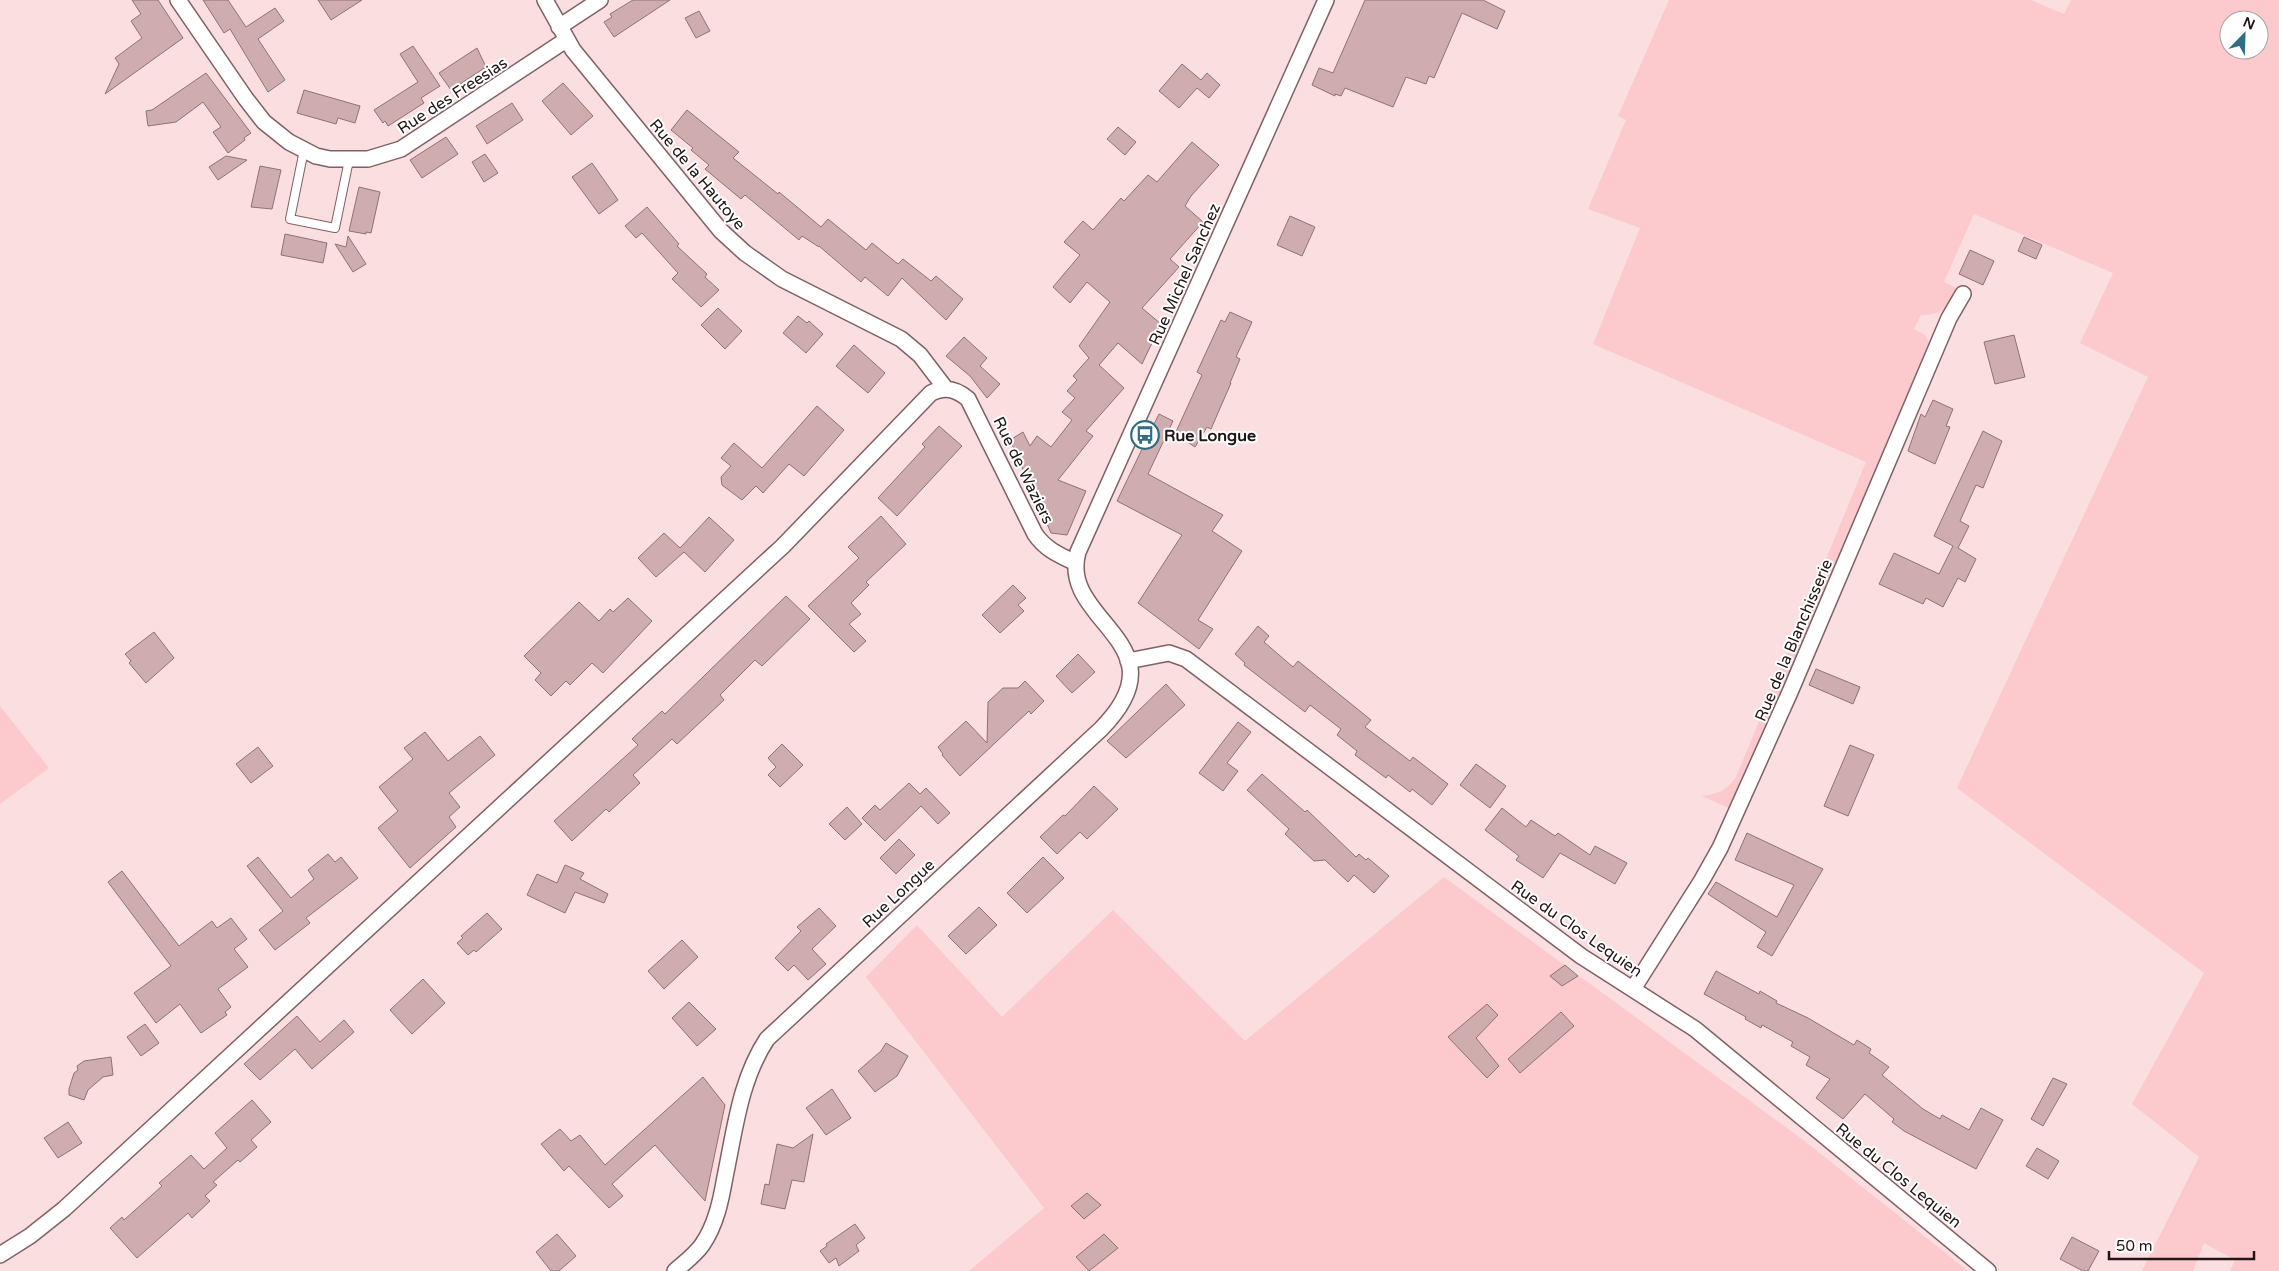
<svg xmlns="http://www.w3.org/2000/svg" width="2279" height="1271" font-family="'Varela Round',sans-serif">
<rect width="100%" height="100%" fill="#fbdee0"/>
<path fill="#fcc9cd" fill-rule="evenodd" d="M 1669,0 L 2031,0 L 2064,14 L 2071,0 L 2279,0 L 2279,1271 L 2230,1271 L 2235,1260 L 2204,1243 L 2193,1271 L 2142,1271 L 2199,1157 L 2132,1104 L 2204,973 L 1957,788 L 2148,377 L 2080,343 L 2113,273 L 1974,214 L 1944,282 L 1958,289 C 1950,307 1942,315 1921,315 L 1914,329 L 1925,335 L 1929,342 L 1809,636 L 1731,809 L 1702,796 C 1719,794 1726,790 1736,777 L 1866,462 L 1593,344 L 1640,228 L 1588,209 L 1626,120 L 1618,116 ZM 2229,20 L 2259,20 L 2259,50 L 2229,50 Z
M 0,706 L 49,768 L 0,804 Z
M 1444,877 L 1802,1139 L 1968,1271 L 969,1271 L 1044,1208 L 866,977 L 917,925 L 1002,1017 L 1113,910 L 1245,1041 Z"/>
<path fill="#cfadaf" stroke="#917174" d="M 132,0 L 158,0 L 183,38 L 105,94 L 119,64 L 115,58 L 142,38 L 131,21 L 141,14 Z
M 203,0 L 228,0 L 246,27 L 275,8 L 284,21 L 258,39 L 285,80 L 268,92 L 230,29 L 224,33 Z
M 318,0 L 362,0 L 331,20 Z
M 633,0 L 670,0 L 614,37 L 604,22 L 612,17 L 610,14 Z
M 1365,0 L 1483,0 L 1505,11 L 1497,29 L 1462,13 L 1434,78 L 1429,76 L 1426,84 L 1406,77 L 1393,107 L 1345,88 L 1341,96 L 1335,94 L 1335,96 L 1312,85 L 1319,68 L 1333,73 Z
M 699,11 L 710,31 L 696,38 L 685,18 Z
M 413,46 L 440,86 L 421,98 L 424,103 L 388,126 L 385,121 L 383,123 L 374,110 L 418,82 L 400,54 Z
M 477,48 L 486,67 L 451,90 L 439,73 Z
M 1182,64 L 1201,80 L 1207,73 L 1220,85 L 1209,98 L 1197,88 L 1179,108 L 1159,91 Z
M 206,73 L 251,133 L 244,138 L 245,140 L 228,153 L 213,132 L 221,127 L 203,102 L 176,122 L 148,126 L 146,111 L 152,110 Z
M 563,83 L 593,116 L 571,135 L 542,101 Z
M 304,90 L 360,106 L 355,123 L 338,118 L 336,124 L 297,113 Z
M 512,103 L 523,120 L 487,144 L 476,126 Z
M 687,110 L 739,152 L 733,158 L 778,194 L 779,192 L 821,227 L 828,219 L 866,250 L 872,243 L 898,264 L 903,259 L 931,281 L 936,276 L 963,299 L 946,320 L 902,278 L 888,296 L 865,277 L 861,282 L 819,246 L 819,247 L 802,236 L 799,240 L 745,195 L 741,199 L 705,169 L 709,165 L 691,150 L 693,148 L 671,130 Z
M 1118,127 L 1136,142 L 1125,155 L 1107,139 Z
M 446,137 L 458,154 L 422,178 L 410,160 Z
M 1192,142 L 1219,165 L 1191,196 L 1185,206 L 1203,222 L 1170,259 L 1179,267 L 1142,308 L 1161,324 L 1142,364 L 1118,343 L 1099,365 L 1124,388 L 1086,431 L 1093,436 L 1058,480 L 1086,491 L 1067,535 L 1051,533 L 1010,440 L 1023,432 L 1030,446 L 1037,436 L 1051,447 L 1072,420 L 1062,412 L 1075,398 L 1067,391 L 1077,380 L 1073,376 L 1089,358 L 1079,346 L 1110,302 L 1087,282 L 1070,303 L 1053,287 L 1080,255 L 1064,242 L 1083,221 L 1093,230 L 1121,198 L 1124,201 L 1148,175 L 1157,182 Z
M 485,154 L 498,173 L 484,182 L 472,162 Z
M 226,156 L 247,160 L 218,180 L 209,167 Z
M 592,163 L 618,200 L 599,214 L 572,177 Z
M 260,166 L 281,170 L 272,209 L 251,207 Z
M 359,187 L 380,192 L 371,233 L 366,232 L 366,234 L 349,231 Z
M 647,207 L 679,244 L 677,246 L 707,274 L 705,277 L 719,290 L 701,307 L 672,279 L 678,273 L 642,233 L 636,238 L 625,226 Z
M 1290,216 L 1315,227 L 1302,256 L 1277,245 Z
M 285,234 L 327,243 L 323,263 L 281,255 Z
M 348,236 L 366,264 L 353,272 L 335,244 L 346,247 Z
M 2024,237 L 2042,245 L 2036,259 L 2018,251 Z
M 1970,250 L 1994,261 L 1983,285 L 1959,274 Z
M 718,308 L 742,331 L 725,349 L 701,325 Z
M 1230,312 L 1252,322 L 1236,357 L 1240,359 L 1230,383 L 1231,383 L 1211,429 L 1207,427 L 1195,447 L 1175,434 L 1202,375 L 1197,372 L 1221,320 L 1225,322 Z
M 798,316 L 807,323 L 809,321 L 823,334 L 806,353 L 783,333 Z
M 2014,335 L 2025,377 L 1995,384 L 1984,342 Z
M 964,337 L 987,358 L 980,366 L 1000,384 L 987,398 L 970,376 L 946,356 Z
M 854,345 L 885,373 L 868,393 L 836,366 Z
M 1933,400 L 1953,409 L 1946,426 L 1950,427 L 1935,464 L 1908,451 L 1921,414 L 1925,417 Z
M 817,406 L 844,430 L 804,476 L 789,464 L 763,493 L 756,486 L 742,500 L 722,485 L 721,477 L 731,466 L 721,458 L 734,443 L 762,468 Z
M 1159,414 L 1173,421 L 1148,474 L 1223,515 L 1212,531 L 1242,551 L 1198,620 L 1213,629 L 1199,649 L 1138,603 L 1182,535 L 1117,501 Z
M 939,426 L 962,446 L 897,516 L 878,498 L 925,447 L 922,444 Z
M 1983,431 L 2002,441 L 1983,488 L 1976,485 L 1960,521 L 1969,526 L 1958,548 L 1976,559 L 1965,582 L 1958,578 L 1943,607 L 1926,598 L 1923,604 L 1879,584 L 1894,553 L 1939,574 L 1953,546 L 1934,536 Z
M 881,516 L 906,544 L 866,582 L 869,585 L 851,603 L 861,614 L 849,624 L 866,641 L 854,652 L 808,606 L 859,558 L 848,547 Z
M 709,517 L 734,540 L 705,572 L 684,552 L 656,577 L 638,558 L 664,533 L 680,548 Z
M 1013,585 L 1026,598 L 1018,605 L 1024,611 L 1000,633 L 982,615 Z
M 786,596 L 810,619 L 762,666 L 755,660 L 720,695 L 724,700 L 677,744 L 672,739 L 633,775 L 640,783 L 609,812 L 606,809 L 572,841 L 554,821 L 638,745 L 632,739 L 662,711 L 665,714 Z
M 628,598 L 652,621 L 603,673 L 592,663 L 570,685 L 566,681 L 551,696 L 535,680 L 541,673 L 524,656 L 579,602 L 599,621 L 610,609 L 613,612 Z
M 1258,626 L 1269,636 L 1264,642 L 1293,667 L 1298,661 L 1371,720 L 1365,727 L 1410,761 L 1413,757 L 1448,784 L 1432,805 L 1412,789 L 1410,792 L 1388,775 L 1386,778 L 1355,755 L 1357,751 L 1337,735 L 1341,729 L 1310,705 L 1305,712 L 1244,665 L 1245,663 L 1235,654 Z
M 154,632 L 174,658 L 146,683 L 129,663 L 131,661 L 125,654 Z
M 1078,654 L 1095,672 L 1072,693 L 1056,676 Z
M 1816,669 L 1860,687 L 1853,704 L 1809,685 Z
M 1025,681 L 1044,701 L 1031,714 L 1029,711 L 960,776 L 942,755 L 943,754 L 938,747 L 966,721 L 987,743 L 988,702 L 1003,688 L 1018,688 Z
M 1166,684 L 1185,705 L 1126,758 L 1107,741 Z
M 1238,722 L 1251,732 L 1227,763 L 1238,771 L 1223,791 L 1199,773 Z
M 425,732 L 448,761 L 480,736 L 495,755 L 449,793 L 460,807 L 449,817 L 456,827 L 410,868 L 378,828 L 398,811 L 379,787 L 413,759 L 404,748 Z
M 782,744 L 803,765 L 780,787 L 768,775 L 776,767 L 768,758 Z
M 1850,745 L 1874,755 L 1848,816 L 1824,806 Z
M 258,747 L 273,766 L 251,783 L 236,764 Z
M 1476,764 L 1506,786 L 1490,808 L 1460,785 Z
M 1262,774 L 1305,812 L 1307,810 L 1356,857 L 1359,854 L 1366,860 L 1368,858 L 1389,876 L 1374,893 L 1354,875 L 1348,882 L 1325,860 L 1314,861 L 1285,834 L 1289,829 L 1247,790 Z
M 909,783 L 920,794 L 926,788 L 950,813 L 938,824 L 921,806 L 885,841 L 862,818 L 875,805 L 880,810 Z
M 1094,786 L 1118,809 L 1087,839 L 1080,832 L 1057,854 L 1040,837 L 1063,815 L 1065,816 Z
M 847,807 L 862,824 L 845,840 L 829,824 Z
M 1502,808 L 1526,827 L 1531,820 L 1555,836 L 1558,833 L 1590,855 L 1595,846 L 1627,863 L 1615,884 L 1560,853 L 1543,878 L 1516,860 L 1519,856 L 1485,830 Z
M 1747,833 L 1823,869 L 1772,956 L 1757,947 L 1766,932 L 1708,894 L 1716,882 L 1777,917 L 1794,885 L 1735,860 Z
M 899,839 L 915,855 L 896,874 L 880,858 Z
M 328,854 L 335,862 L 341,857 L 358,878 L 306,918 L 310,923 L 275,950 L 259,930 L 283,911 L 247,866 L 258,857 L 291,898 L 314,879 L 308,870 Z
M 1043,857 L 1064,878 L 1027,913 L 1007,893 Z
M 565,865 L 584,873 L 580,879 L 608,894 L 604,903 L 575,892 L 565,913 L 527,895 L 537,874 L 557,883 Z
M 122,871 L 179,946 L 212,921 L 217,928 L 231,918 L 247,939 L 234,949 L 248,967 L 218,989 L 231,1007 L 225,1012 L 227,1015 L 201,1033 L 180,1004 L 156,1023 L 134,993 L 171,966 L 108,882 Z
M 979,907 L 997,925 L 966,954 L 948,936 Z
M 819,908 L 836,926 L 812,949 L 826,964 L 808,980 L 794,965 L 788,971 L 775,958 L 801,931 L 797,927 Z
M 487,913 L 502,929 L 476,952 L 474,950 L 468,955 L 457,943 L 463,938 L 461,936 Z
M 682,940 L 698,957 L 664,989 L 648,971 Z
M 1565,965 L 1578,976 L 1562,986 L 1550,976 Z
M 1716,971 L 1759,994 L 1760,991 L 1777,1001 L 1776,1003 L 1808,1018 L 1854,1045 L 1857,1040 L 1871,1049 L 1869,1053 L 1889,1067 L 1882,1075 L 1923,1109 L 1940,1119 L 1942,1115 L 1969,1130 L 1981,1108 L 2003,1120 L 1976,1169 L 1904,1131 L 1892,1122 L 1894,1119 L 1865,1094 L 1843,1119 L 1816,1098 L 1830,1079 L 1806,1065 L 1810,1057 L 1791,1046 L 1793,1042 L 1762,1025 L 1761,1028 L 1745,1019 L 1746,1017 L 1704,994 Z
M 423,979 L 445,1003 L 412,1034 L 390,1010 Z
M 689,1002 L 716,1029 L 697,1046 L 672,1018 Z
M 1487,1004 L 1498,1015 L 1476,1038 L 1499,1066 L 1487,1078 L 1448,1037 Z
M 1561,1012 L 1574,1026 L 1520,1073 L 1508,1059 Z
M 297,1016 L 320,1042 L 344,1020 L 354,1032 L 312,1069 L 295,1049 L 260,1080 L 244,1064 Z
M 145,1024 L 159,1043 L 141,1056 L 127,1037 Z
M 886,1043 L 908,1056 L 897,1076 L 875,1092 L 858,1071 L 881,1051 Z
M 111,1057 L 113,1075 L 103,1077 L 88,1090 L 84,1100 L 69,1095 L 69,1089 L 74,1073 L 78,1070 L 77,1066 L 84,1061 Z
M 703,1077 L 725,1105 L 705,1201 L 655,1145 L 612,1184 L 623,1196 L 609,1208 L 569,1166 L 564,1171 L 541,1144 L 560,1129 L 571,1141 L 580,1135 L 605,1165 Z
M 2053,1078 L 2067,1084 L 2043,1126 L 2031,1119 Z
M 832,1089 L 851,1118 L 826,1135 L 806,1108 Z
M 252,1100 L 271,1122 L 251,1140 L 257,1147 L 240,1162 L 238,1160 L 213,1182 L 217,1185 L 205,1196 L 210,1201 L 192,1218 L 188,1213 L 137,1258 L 110,1228 L 122,1217 L 124,1220 L 162,1186 L 159,1183 L 191,1155 L 204,1169 L 227,1148 L 215,1133 Z
M 68,1122 L 82,1143 L 58,1158 L 44,1138 Z
M 813,1134 L 804,1182 L 792,1180 L 785,1209 L 761,1204 L 765,1184 L 769,1185 L 777,1144 L 793,1148 Z
M 2037,1148 L 2059,1161 L 2048,1179 L 2026,1166 Z
M 1087,1193 L 1101,1205 L 1084,1219 L 1071,1206 Z
M 855,1224 L 865,1238 L 856,1245 L 859,1251 L 839,1266 L 836,1258 L 829,1263 L 820,1251 L 827,1246 L 826,1244 Z
M 557,1234 L 576,1256 L 559,1271 L 551,1271 L 536,1252 Z
M 1104,1234 L 1118,1248 L 1089,1271 L 1076,1257 Z
M 2072,1237 L 2099,1251 L 2088,1271 L 2083,1271 L 2060,1259 Z"/>
<g fill="none" stroke-linecap="round" stroke-linejoin="round">
<defs>
<path id="service" d="M 304,150 L 290,219 L 335,228 L 349,160"/>
<path id="minor" d="M 178,0 L 246,99 L 264,122 L 289,142 L 316,156 L 330,159 L 368,159 L 401,149 L 566,40
M 545,0 L 573,50 L 721,231 L 745,253 L 782,279 L 901,339 L 920,355 L 946,389
M 559,27 L 600,0
M 1128,661 L 1169,653 L 1186,659 L 1581,956 L 1695,1029 L 1988,1271
M 1633,989 L 1702,880 L 1720,848 L 1790,692 L 1949,318 L 1963,294
M 0,1255 L 30,1236 L 64,1209 L 783,546 L 931,393 C 945,386 956,389 968,399 L 1035,534 C 1045,549 1059,555 1076,563
M 675,1271 C 684,1263 695,1255 702,1245 C 716,1225 721,1200 725,1177 C 735,1129 740,1080 767,1039 L 1101,729 C 1186,643 1058,622 1078,552 L 1326,0"/>
</defs>
<use href="#service" stroke="#806163" stroke-width="10"/>
<use href="#minor" stroke="#806163" stroke-width="18"/>
<use href="#service" stroke="#fff" stroke-width="8"/>
<use href="#minor" stroke="#fff" stroke-width="15"/>
</g>
<defs>
<symbol id="bus-ring" viewBox="-11 -11 22 22"><circle r="9.5" fill="#fff" stroke="#2e6d82" stroke-width="1.5"/><path d="M-5-6H5V4H4V6H2V4H-2V6H-4V4H-5ZM-3.5-4V0h7V-4ZM-3.5 1.2v1.5H-2V1.2ZM2 1.2v1.5H3.5V1.2Z" fill="#2e6d82"/></symbol>
</defs>
<g fill-rule="evenodd">
<use href="#bus-ring" x="1129" y="419" width="32" height="32"/>
</g>
<g text-anchor="middle" stroke-width="4" stroke-linejoin="round" paint-order="stroke">
<g font-size="16" fill="#211516" stroke="#fff">
<text transform="translate(452 95) rotate(-33)" y="6">Rue des Freesias</text>
<text transform="translate(698 174) rotate(50)" y="6">Rue de la Hautoye</text>
<text transform="translate(1184 274) rotate(-66)" y="6">Rue Michel Sanchez</text>
<text transform="translate(1024 470) rotate(64)" y="6">Rue de Waziers</text>
<text transform="translate(1793 640) rotate(-67)" y="6">Rue de la Blanchisserie</text>
<text transform="translate(898 893) rotate(-43)" y="6">Rue Longue</text>
<text transform="translate(1577 928) rotate(35)" y="6">Rue du Clos Lequien</text>
<text transform="translate(1899 1175) rotate(39)" y="6">Rue du Clos Lequien</text>
</g>
<g font-size="16" font-weight="bold" fill="#211516" stroke="#fff" text-anchor="start">
<text x="1164" y="441">Rue Longue</text>
</g>
</g>
<g transform="translate(2244 35) rotate(23)"><circle r="24" fill="#ffffff" stroke="#a6a1a2"/>
<path d="M0-4L9 19L0 12L-9 19Z" fill="#2e6d82"/>
<text y="-8" font-size="14" font-weight="bold" text-anchor="middle" fill="#211516">N</text>
</g>
<path d="M2109 1251v8h145v-8" fill="none" stroke="#211516" stroke-width="2.5"/>
<text x="2116" y="1251" font-size="15" fill="#211516" stroke="#ffffff" stroke-width="4" paint-order="stroke">50 m</text>
</svg>
